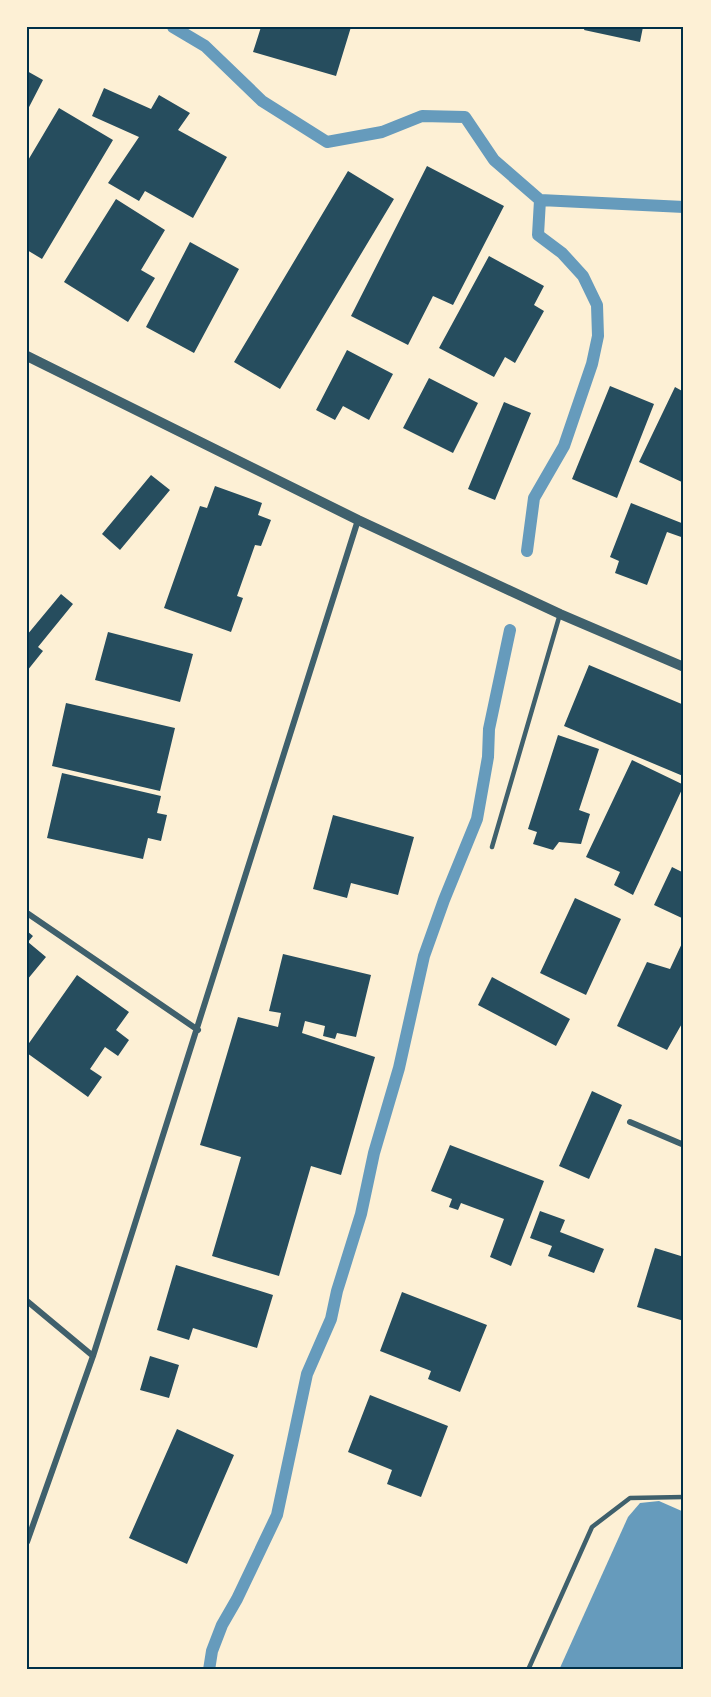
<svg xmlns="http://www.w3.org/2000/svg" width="711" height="1697" font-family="Roboto,sans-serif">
<rect width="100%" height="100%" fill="#fdf0d5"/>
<path fill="#669bbc" d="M 659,1501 L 684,1512 L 684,1670 L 559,1670 L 628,1517 L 640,1503 Z"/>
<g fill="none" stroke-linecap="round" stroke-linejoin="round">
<path stroke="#669bbc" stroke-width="12" d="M 173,27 L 205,46 L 262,101 L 327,142 L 382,132 L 422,116 L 465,117 L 494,160 L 540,200 L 684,207
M 527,551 L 534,498 L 564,446 L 592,364 L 598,336 L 597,305 L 583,276 L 562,253 L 538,235 L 540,200
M 209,1670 L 212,1651 L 222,1625 L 237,1599 L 277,1515 L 307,1374 L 331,1319 L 337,1291 L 361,1214 L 374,1153 L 399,1068 L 424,956 L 444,900 L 477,819 L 488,757 L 489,729 L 510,630"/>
</g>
<path fill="#264d5e" d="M 261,27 L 351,27 L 336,76 L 253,52 Z
M 585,27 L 643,27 L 640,42 L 584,30 Z
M 27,71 L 43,80 L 27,111 Z
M 104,88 L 151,109 L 159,95 L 190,113 L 178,130 L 227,157 L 193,218 L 145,191 L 139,201 L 108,183 L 139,137 L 92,116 Z
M 59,108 L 113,140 L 42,259 L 27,250 L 27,162 Z
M 427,166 L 504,206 L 453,305 L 433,296 L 408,345 L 351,316 Z
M 348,171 L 394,199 L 280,389 L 234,362 Z
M 116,199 L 165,230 L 141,270 L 155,278 L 128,322 L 64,282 Z
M 190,242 L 239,269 L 194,353 L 146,327 Z
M 489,256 L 544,286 L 534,305 L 544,311 L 515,363 L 505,357 L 494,377 L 439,348 Z
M 347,350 L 393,374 L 369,420 L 343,406 L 335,420 L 316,410 Z
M 429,378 L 478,403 L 453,453 L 403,428 Z
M 610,386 L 654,404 L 617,498 L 572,479 Z
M 675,387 L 684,392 L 684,483 L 639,462 Z
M 504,402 L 531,413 L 495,500 L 468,489 Z
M 151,475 L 170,490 L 120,550 L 102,534 Z
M 215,486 L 262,503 L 258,515 L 271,520 L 261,546 L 255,545 L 237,596 L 243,598 L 231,632 L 164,608 L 200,506 L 207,508 Z
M 631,503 L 684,524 L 684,538 L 667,532 L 647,585 L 615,573 L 619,561 L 610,557 Z
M 61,594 L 73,604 L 38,647 L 43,651 L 27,671 L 27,635 Z
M 108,632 L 193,654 L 180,702 L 95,680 Z
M 589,665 L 684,705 L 683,776 L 564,726 Z
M 66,703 L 175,728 L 160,791 L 52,766 Z
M 558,735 L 599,749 L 579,810 L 590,814 L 581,844 L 559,842 L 553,850 L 533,844 L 537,832 L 528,829 Z
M 632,760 L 684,785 L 633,895 L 614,885 L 620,872 L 586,857 Z
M 62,773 L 161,796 L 157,813 L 167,815 L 161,841 L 148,838 L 143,859 L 47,838 Z
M 333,815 L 414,837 L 398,895 L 351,883 L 347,898 L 313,889 Z
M 672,867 L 684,873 L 684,919 L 654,905 Z
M 575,898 L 621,919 L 586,995 L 540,973 Z
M 27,931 L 33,936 L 28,942 L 46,957 L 27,980 Z
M 684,939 L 684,1020 L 667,1050 L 617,1026 L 647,962 L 670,969 Z
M 283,954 L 371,975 L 356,1037 L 337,1033 L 335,1039 L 323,1036 L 325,1026 L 305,1021 L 302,1033 L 375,1057 L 341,1175 L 311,1166 L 279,1276 L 212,1256 L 241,1157 L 200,1145 L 238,1017 L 278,1027 L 281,1013 L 269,1011 Z
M 77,975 L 129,1012 L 116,1030 L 129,1040 L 118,1056 L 105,1047 L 90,1069 L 102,1077 L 88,1097 L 27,1053 L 27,1046 Z
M 492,977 L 570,1019 L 556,1046 L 478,1005 Z
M 592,1091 L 622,1105 L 589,1179 L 559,1166 Z
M 450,1145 L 544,1181 L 511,1266 L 490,1257 L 504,1219 L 461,1203 L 458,1210 L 449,1207 L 452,1199 L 431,1191 Z
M 540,1211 L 565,1220 L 560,1232 L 604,1249 L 594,1273 L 548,1256 L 552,1246 L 530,1238 Z
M 655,1248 L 684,1257 L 684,1321 L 637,1307 Z
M 176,1265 L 273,1295 L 257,1348 L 193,1328 L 189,1340 L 157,1330 Z
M 402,1292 L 487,1325 L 460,1392 L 428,1379 L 431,1371 L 380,1351 Z
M 150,1356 L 179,1365 L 169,1398 L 140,1390 Z
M 370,1395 L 448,1426 L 421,1497 L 387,1484 L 392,1470 L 348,1452 Z
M 177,1429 L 234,1455 L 187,1564 L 129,1538 Z"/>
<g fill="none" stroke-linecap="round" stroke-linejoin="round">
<path stroke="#3f606c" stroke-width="4.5" d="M 492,847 L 560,614
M 528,1670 L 592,1527 L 630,1498 L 684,1497"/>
<path stroke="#3f606c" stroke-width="6" d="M 27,913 L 198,1030
M 630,1122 L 684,1145
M 27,1301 L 93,1356
M 27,1542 L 93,1356 L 358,520"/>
<path stroke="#3f606c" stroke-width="10" d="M 27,356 L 358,520 L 560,614 L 684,667"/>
</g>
<rect width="711" height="1697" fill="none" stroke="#fdf0d5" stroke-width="57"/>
<rect x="28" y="28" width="654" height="1640" fill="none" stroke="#003049" stroke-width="2"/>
</svg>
